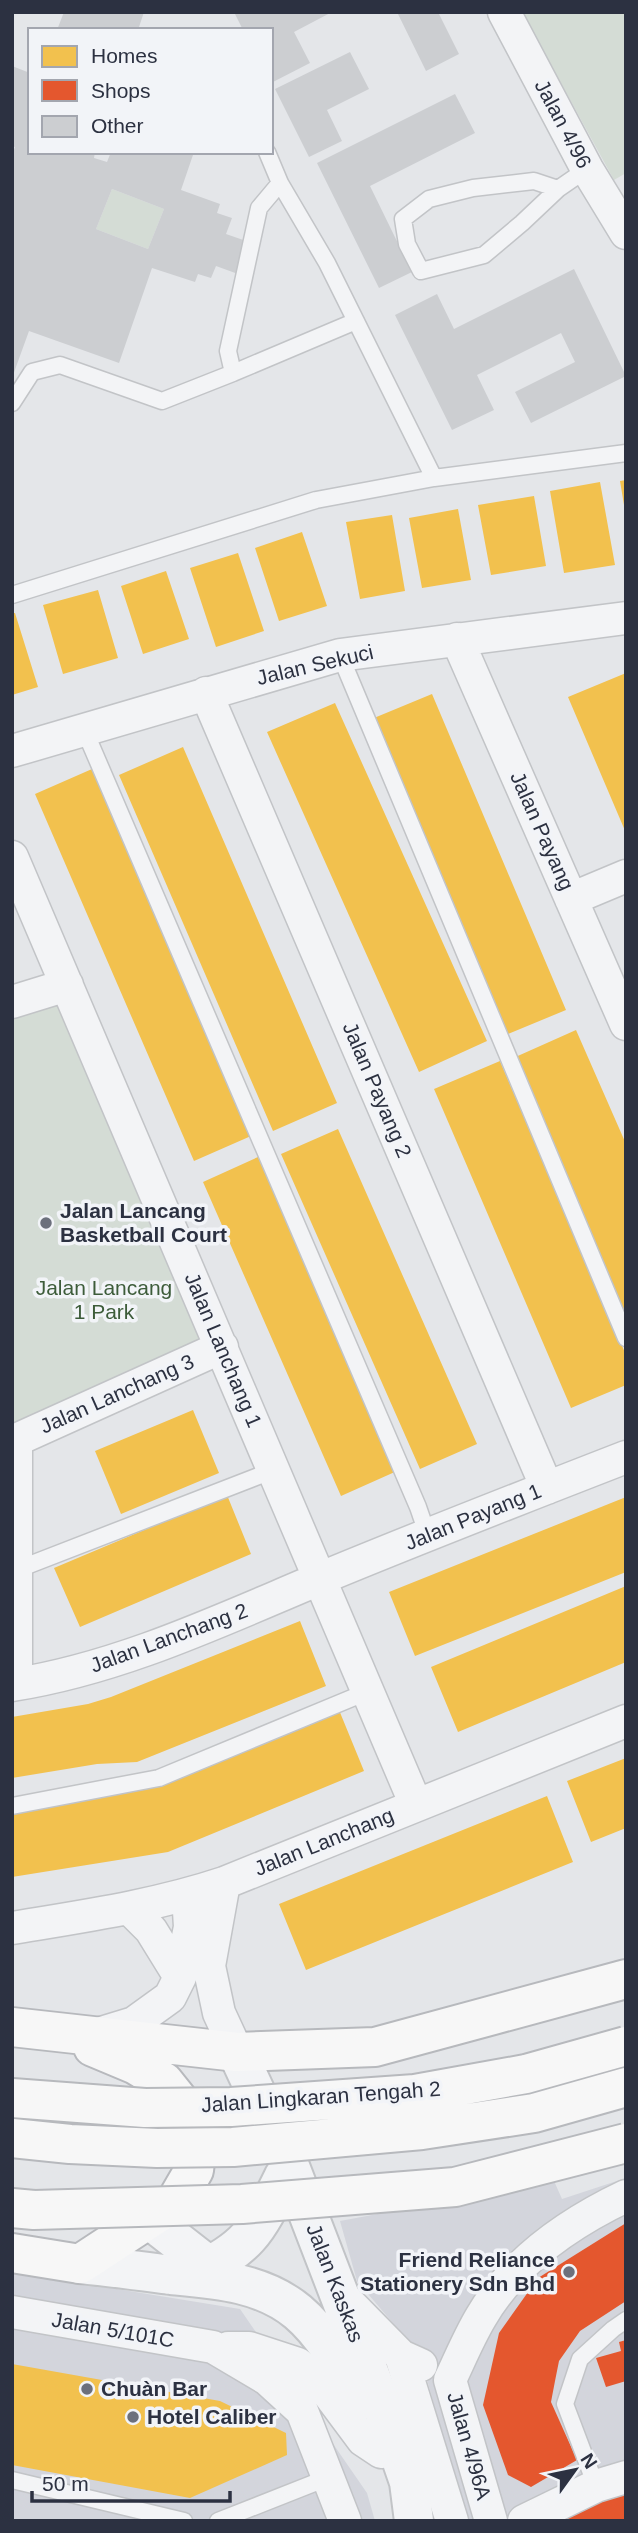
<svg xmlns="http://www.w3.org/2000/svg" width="638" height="2533" font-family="Arial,sans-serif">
<rect width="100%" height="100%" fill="#e4e6e9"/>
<path fill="#d3d5dc" d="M 626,2178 L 626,2521 L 467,2521 L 420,2355 L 357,2281 L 340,2221 L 554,2181 L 562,2199 Z
M 12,2272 L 240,2309 L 367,2493 L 375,2521 L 12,2521 Z"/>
<path fill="#d4dcd5" d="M 522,12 L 626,12 L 626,173 L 614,180 Z
M 112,189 L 164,209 L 148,249 L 96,229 Z
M 67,985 L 222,1347 L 12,1440 L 12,1002 Z"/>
<path fill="#f2c14e" d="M 626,480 L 626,505 L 624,505 L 620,481 Z
M 600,482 L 615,565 L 564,573 L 550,491 Z
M 534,496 L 546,566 L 491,575 L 478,505 Z
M 458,509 L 471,580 L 422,588 L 409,518 Z
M 392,515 L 405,591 L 360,599 L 346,522 Z
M 302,532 L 327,606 L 279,621 L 255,548 Z
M 238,553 L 264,631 L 216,647 L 190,568 Z
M 166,571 L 189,639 L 143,654 L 121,586 Z
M 98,590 L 118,658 L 63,674 L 43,605 Z
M 12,613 L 15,613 L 38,687 L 12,695 Z
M 626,673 L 626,833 L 568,697 Z
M 432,694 L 566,1010 L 508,1034 L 374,718 Z
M 335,703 L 487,1041 L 419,1072 L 267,732 Z
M 183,747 L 337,1103 L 273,1131 L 119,775 Z
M 92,769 L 251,1136 L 194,1161 L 35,794 Z
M 576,1030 L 626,1144 L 626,1319 L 511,1059 Z
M 500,1061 L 626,1355 L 626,1385 L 571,1408 L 434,1089 Z
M 338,1129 L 477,1444 L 420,1469 L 281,1154 Z
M 258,1157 L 397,1471 L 341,1496 L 203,1182 Z
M 193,1410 L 219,1473 L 121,1514 L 95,1451 Z
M 227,1495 L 251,1554 L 80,1627 L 54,1568 Z
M 626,1497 L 626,1572 L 415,1656 L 389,1592 Z
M 626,1586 L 626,1662 L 458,1732 L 431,1667 Z
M 300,1621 L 326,1686 L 137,1762 L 97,1764 L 12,1778 L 12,1717 L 88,1704 L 111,1697 Z
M 339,1710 L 364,1771 L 168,1852 L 12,1877 L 12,1810 L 122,1791 Z
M 626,1758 L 626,1828 L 591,1842 L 567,1781 Z
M 547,1796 L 573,1862 L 306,1970 L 279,1904 Z
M 12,2364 L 220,2401 L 286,2433 L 287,2455 L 190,2498 L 12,2465 Z"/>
<path fill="#e4572e" d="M 626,2223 L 626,2301 L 580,2331 L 559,2361 L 555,2381 L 551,2402 L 577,2460 L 531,2487 L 508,2475 L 483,2405 L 499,2333 L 538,2278 Z
M 626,2340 L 626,2381 L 606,2387 L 596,2358 L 621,2351 L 619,2342 Z
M 626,2488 L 626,2521 L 557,2521 Z"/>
<path fill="#ccced1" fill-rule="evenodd" d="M 64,12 L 144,12 L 138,30 L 57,30 Z
M 234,12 L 332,12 L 294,32 L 310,63 L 271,83 L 271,30 L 243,30 Z
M 397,12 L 438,12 L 459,54 L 426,71 Z
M 350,52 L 369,89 L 327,110 L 342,141 L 309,157 L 275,89 Z
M 12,66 L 30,73 L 30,152 L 95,152 L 94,158 L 107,162 L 111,152 L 194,152 L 181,190 L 220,204 L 217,213 L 232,218 L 226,234 L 249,242 L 238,274 L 216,266 L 211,278 L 198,274 L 195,282 L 152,268 L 119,363 L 29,331 L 12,378 L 12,155 L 15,147 L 12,146 ZM 112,189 L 164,209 L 148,249 L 96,229 Z
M 455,94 L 475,133 L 370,186 L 412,272 L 379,288 L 317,163 Z
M 574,269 L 626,376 L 531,423 L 515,392 L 575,362 L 561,333 L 477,375 L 494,410 L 452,430 L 395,315 L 437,294 L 454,329 Z"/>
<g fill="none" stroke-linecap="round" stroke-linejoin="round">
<defs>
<path id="service" d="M 267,152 L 280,183 L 327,263 L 434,478
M 280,183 L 259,208 L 228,351 L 233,373 L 356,321
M 558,189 L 534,181 L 473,188 L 429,199 L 403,219 L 407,244 L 421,271 L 484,255 L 522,223 L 558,189 L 587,169
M 12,403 L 32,372 L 60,365 L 162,401 L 233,373
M 12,595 L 316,500 L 434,478 L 626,453
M 340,655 L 626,1338
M 84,729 L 418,1507 L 428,1536
M 16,1570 L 274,1470
M 12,1806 L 159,1778 L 369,1691
M 12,2480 L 184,2521
M 596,2486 L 565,2404 L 580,2359 L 613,2329 L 626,2320
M 218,2521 L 327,2478"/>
<path id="minor" d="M 504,12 L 587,169 L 626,233
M 457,639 L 626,1024
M 206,693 L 547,1488
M 12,751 L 340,655 L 626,618
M 12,857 L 416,1805
M 571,899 L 626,876
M 12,1002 L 67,985
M 12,1440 L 16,1440 L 222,1347
M 16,1440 L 16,1684
M 12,1685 C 120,1668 219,1621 319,1579 C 420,1537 523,1497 626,1457
M 224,1883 L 209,1966 L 219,2013 L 237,2052
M 130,1909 L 151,1930 L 180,1977
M 12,1928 C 84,1916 155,1906 224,1883 L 626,1721
M 98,2034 L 134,2023 L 170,1997 L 180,1977 L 190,1927 L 188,1895
M 342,2296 L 401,2356 L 421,2365
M 12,2312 L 213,2347 L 267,2379 L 302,2411 L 345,2521
M 228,2348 L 249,2348 L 298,2364 L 325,2389 L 363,2440 L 381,2452
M 401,2356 L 452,2521
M 491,2521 L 450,2380 C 460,2359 469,2337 481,2317 C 513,2262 569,2223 626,2196
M 524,2521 L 596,2486 L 626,2477"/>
<path id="tertiary" d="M 237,2052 L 289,2164 L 389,2424 L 409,2482 L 414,2521
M 117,2214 L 150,2220 L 227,2280
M 80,2264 C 110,2267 140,2271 171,2275 C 215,2279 262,2282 298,2312 C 325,2335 344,2369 359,2401
M 190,2276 C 250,2246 255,2235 284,2176"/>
<path id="trunk" d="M 12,2027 L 237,2052 L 375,2047 L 626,1979
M 12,2253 L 80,2264 L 176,2201 L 194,2170 L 198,2138 L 188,2112 L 164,2082 L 136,2065 L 93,2047"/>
</defs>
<use href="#service" stroke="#c2c4c7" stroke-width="19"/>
<use href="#minor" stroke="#c2c4c7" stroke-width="35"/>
<use href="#tertiary" stroke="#c2c4c7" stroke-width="42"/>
<use href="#trunk" stroke="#b7b9bd" stroke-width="42"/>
<use href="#service" stroke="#f3f4f6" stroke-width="16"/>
<use href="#minor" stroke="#f3f4f6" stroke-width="32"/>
<use href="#tertiary" stroke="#f3f4f6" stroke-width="38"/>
<use href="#trunk" stroke="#f7f7f7" stroke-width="38"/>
<defs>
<path id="trunk-bridge" d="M 12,2098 L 145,2108 L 231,2107 L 415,2094 L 526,2074 L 626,2046
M 12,2138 L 70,2144 L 157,2148 L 233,2147 L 422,2130 L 534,2113 L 626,2087
M 12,2208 L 34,2210 L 242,2204 L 455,2187 L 626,2143"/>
</defs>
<use href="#trunk-bridge" stroke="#b7b9bd" stroke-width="42" stroke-linecap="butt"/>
<use href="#trunk-bridge" stroke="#f7f7f7" stroke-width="38"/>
</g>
<g fill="#6c707c" stroke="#f2f4f8" stroke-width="2.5">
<circle cx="46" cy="1223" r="7"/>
<circle cx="569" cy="2272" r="7"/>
<circle cx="87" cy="2389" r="7"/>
<circle cx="133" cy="2417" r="7"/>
</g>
<g text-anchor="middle" stroke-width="7" stroke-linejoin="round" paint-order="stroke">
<g font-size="21" fill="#2c3141" stroke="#f2f4f8">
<text transform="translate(563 124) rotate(62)" y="7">Jalan 4/96</text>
<text transform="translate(315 665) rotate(-13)" y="7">Jalan Sekuci</text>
<text transform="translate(542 831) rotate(66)" y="7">Jalan Payang</text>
<text transform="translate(377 1090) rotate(67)" y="7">Jalan Payang 2</text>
<text transform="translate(223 1350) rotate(67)" y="7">Jalan Lanchang 1</text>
<text transform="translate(117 1394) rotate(-24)" y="7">Jalan Lanchang 3</text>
<text transform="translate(473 1517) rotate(-22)" y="7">Jalan Payang 1</text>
<text transform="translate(169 1638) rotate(-20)" y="7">Jalan Lanchang 2</text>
<text transform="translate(324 1842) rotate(-22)" y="7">Jalan Lanchang</text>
<text transform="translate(321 2097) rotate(-4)" y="7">Jalan Lingkaran Tengah 2</text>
<text transform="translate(335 2283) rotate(69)" y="7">Jalan Kaskas</text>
<text transform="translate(113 2330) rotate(10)" y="7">Jalan 5/101C</text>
<text transform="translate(469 2446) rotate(74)" y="7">Jalan 4/96A</text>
</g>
<g font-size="21" font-weight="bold" fill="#2c3141" stroke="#f2f4f8" text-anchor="start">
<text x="60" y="1218">Jalan Lancang<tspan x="60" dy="24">Basketball Court</tspan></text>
<text x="555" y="2267" text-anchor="end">Friend Reliance<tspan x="555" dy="24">Stationery Sdn Bhd</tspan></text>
<text x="101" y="2396">Chuàn Bar</text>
<text x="147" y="2424">Hotel Caliber</text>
</g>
<g font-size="21" fill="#3d5c3a" stroke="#f2f4f8">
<text x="104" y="1295">Jalan Lancang<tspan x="104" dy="24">1 Park</tspan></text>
</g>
</g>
<rect width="638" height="2533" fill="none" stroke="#2c3141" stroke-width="28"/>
<rect x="28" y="28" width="245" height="126" fill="#f2f4f8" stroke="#a3a6af" stroke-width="2"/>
<rect x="42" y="46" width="35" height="21" fill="#f2c14e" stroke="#a3a6af" stroke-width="2"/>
<text x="91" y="63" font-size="21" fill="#2c3141">Homes</text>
<rect x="42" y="80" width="35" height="21" fill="#e4572e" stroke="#a3a6af" stroke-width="2"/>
<text x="91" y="98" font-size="21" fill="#2c3141">Shops</text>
<rect x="42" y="116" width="35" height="21" fill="#ccced1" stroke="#a3a6af" stroke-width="2"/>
<text x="91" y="133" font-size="21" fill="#2c3141">Other</text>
<g transform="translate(575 2470) rotate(57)" stroke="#f2f4f8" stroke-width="5" paint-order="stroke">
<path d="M0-5L12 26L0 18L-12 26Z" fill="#2c3141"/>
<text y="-10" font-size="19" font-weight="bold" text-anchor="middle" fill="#2c3141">N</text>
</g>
<path d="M32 2491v10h198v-10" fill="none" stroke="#2c3141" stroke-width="3.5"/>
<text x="42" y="2491" font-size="21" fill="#2c3141" stroke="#f2f4f8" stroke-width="5" paint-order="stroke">50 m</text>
</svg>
